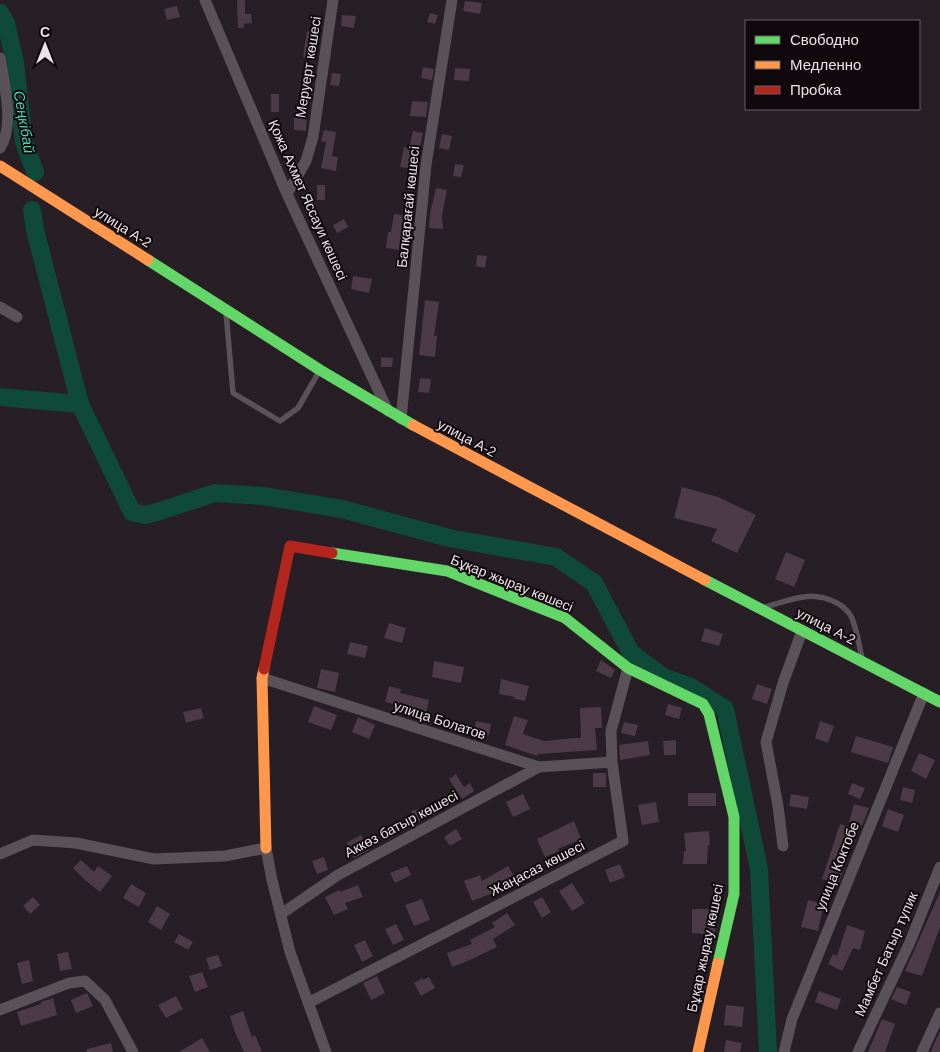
<svg xmlns="http://www.w3.org/2000/svg" width="940" height="1052" font-family="Helvetica,sans-serif">
<rect width="100%" height="100%" fill="#281e25"/>
<g fill="none" stroke-linecap="round" stroke-linejoin="round">
<path stroke="#0f4a38" stroke-width="18" d="M 0,13 L 6,23 L 15,63 L 24,142 L 35,172
M 32,210 L 35,230 L 80,404 L 132,512 L 145,515 L 157,512 L 215,493 L 263,496 L 342,509 L 449,538 L 556,557 L 594,583 L 631,653 L 663,677 L 691,687 L 725,709 L 759,869 L 768,1052
M 0,397 L 80,404"/>
</g>
<path fill="#4c3a47" d="M 237,0 L 245,0 L 245,14 L 251,14 L 252,23 L 244,24 L 244,28 L 238,28 Z
M 465,1 L 482,3 L 480,14 L 463,11 Z
M 177,6 L 180,17 L 167,20 L 164,9 Z
M 430,13 L 438,15 L 435,24 L 427,22 Z
M 342,15 L 356,16 L 354,28 L 341,26 Z
M 307,31 L 319,33 L 315,59 L 303,57 Z
M 423,67 L 434,69 L 432,80 L 421,78 Z
M 455,68 L 470,69 L 469,81 L 454,80 Z
M 332,73 L 341,74 L 339,86 L 330,85 Z
M 271,94 L 279,94 L 279,112 L 271,112 Z
M 412,101 L 428,102 L 426,117 L 410,116 Z
M 294,114 L 307,114 L 306,131 L 294,130 Z
M 324,130 L 336,132 L 332,156 L 338,157 L 336,171 L 321,168 L 326,142 L 321,141 Z
M 413,131 L 423,133 L 415,169 L 400,167 L 404,147 L 409,148 Z
M 442,134 L 452,136 L 449,150 L 439,148 Z
M 455,164 L 464,165 L 461,177 L 453,176 Z
M 317,185 L 325,185 L 325,200 L 317,200 Z
M 436,188 L 447,190 L 442,215 L 443,229 L 429,228 L 430,214 Z
M 394,214 L 409,216 L 407,224 L 404,224 L 401,250 L 386,248 L 388,232 L 391,232 Z
M 344,219 L 348,227 L 337,233 L 333,225 Z
M 477,255 L 487,256 L 485,268 L 476,266 Z
M 353,276 L 372,279 L 369,293 L 351,289 Z
M 425,300 L 439,302 L 434,336 L 437,336 L 435,357 L 419,355 Z
M 381,357 L 393,358 L 392,367 L 381,367 Z
M 420,378 L 431,379 L 429,393 L 418,392 Z
M 682,487 L 718,497 L 756,515 L 737,553 L 711,541 L 717,529 L 674,518 Z
M 786,552 L 805,560 L 794,587 L 775,579 Z
M 389,623 L 406,628 L 402,643 L 384,638 Z
M 705,628 L 723,634 L 719,646 L 701,641 Z
M 350,642 L 368,646 L 365,658 L 347,654 Z
M 601,660 L 615,670 L 611,678 L 596,671 Z
M 434,661 L 464,667 L 461,683 L 432,677 Z
M 321,669 L 339,673 L 335,692 L 317,688 Z
M 501,679 L 529,686 L 525,701 L 514,699 L 515,697 L 499,694 Z
M 757,684 L 772,689 L 767,704 L 752,699 Z
M 389,686 L 401,689 L 400,693 L 429,700 L 426,713 L 385,702 Z
M 668,704 L 682,708 L 679,719 L 665,715 Z
M 314,706 L 337,715 L 331,730 L 308,722 Z
M 601,707 L 602,728 L 595,728 L 597,750 L 538,754 L 537,756 L 505,745 L 514,716 L 528,720 L 523,734 L 544,741 L 575,738 L 581,738 L 580,708 Z
M 201,708 L 204,718 L 186,723 L 183,712 Z
M 358,717 L 375,725 L 369,739 L 352,732 Z
M 476,721 L 491,724 L 489,735 L 474,733 Z
M 820,721 L 834,726 L 828,743 L 815,738 Z
M 624,722 L 638,725 L 635,736 L 621,733 Z
M 856,736 L 893,747 L 888,763 L 851,752 Z
M 676,740 L 676,755 L 664,755 L 663,741 Z
M 648,741 L 650,755 L 620,760 L 619,745 Z
M 919,753 L 935,760 L 926,779 L 911,771 Z
M 593,773 L 606,773 L 606,787 L 593,787 Z
M 456,774 L 464,787 L 470,783 L 474,791 L 462,799 L 449,779 Z
M 852,783 L 865,788 L 860,799 L 848,794 Z
M 903,787 L 915,790 L 912,803 L 900,800 Z
M 688,793 L 716,793 L 716,806 L 688,806 Z
M 523,794 L 530,809 L 513,817 L 506,802 Z
M 791,794 L 809,797 L 807,809 L 789,806 Z
M 656,802 L 659,822 L 642,825 L 638,805 Z
M 854,804 L 869,808 L 862,826 L 849,822 Z
M 433,806 L 435,814 L 414,823 L 411,811 Z
M 888,809 L 904,815 L 898,832 L 882,826 Z
M 574,821 L 581,839 L 558,849 L 559,851 L 545,857 L 537,839 Z
M 840,824 L 853,828 L 840,866 L 844,867 L 839,883 L 822,879 Z
M 456,829 L 462,839 L 450,846 L 444,837 Z
M 709,831 L 710,845 L 708,845 L 707,864 L 683,864 L 684,851 L 686,851 L 684,833 Z
M 361,835 L 369,850 L 354,858 L 346,843 Z
M 324,857 L 328,870 L 317,874 L 312,861 Z
M 81,860 L 94,872 L 98,866 L 112,876 L 100,892 L 86,881 L 73,868 Z
M 620,864 L 625,877 L 610,883 L 605,870 Z
M 407,866 L 411,875 L 395,883 L 390,873 Z
M 508,866 L 518,883 L 500,894 L 498,891 L 472,901 L 464,881 L 480,875 L 482,881 Z
M 572,883 L 585,903 L 572,911 L 559,891 Z
M 131,884 L 146,893 L 139,907 L 123,898 Z
M 358,885 L 363,897 L 345,903 L 348,909 L 334,915 L 325,897 L 339,890 L 340,892 Z
M 940,892 L 940,927 L 922,976 L 905,971 Z
M 33,897 L 40,905 L 30,914 L 23,906 Z
M 542,897 L 551,912 L 542,918 L 533,902 Z
M 422,899 L 430,920 L 414,926 L 405,905 Z
M 808,900 L 824,904 L 818,931 L 801,927 Z
M 157,906 L 170,914 L 161,930 L 148,922 Z
M 692,909 L 716,909 L 716,926 L 715,935 L 692,933 Z
M 507,913 L 515,925 L 493,939 L 497,947 L 470,960 L 452,967 L 447,953 L 472,944 L 470,940 L 495,927 L 492,923 Z
M 396,924 L 404,940 L 393,945 L 385,929 Z
M 847,925 L 865,931 L 860,950 L 853,948 L 842,971 L 828,964 L 833,954 L 837,956 Z
M 179,934 L 193,942 L 188,950 L 174,942 Z
M 365,940 L 373,956 L 362,962 L 354,945 Z
M 68,952 L 72,969 L 60,971 L 57,954 Z
M 218,955 L 222,966 L 210,970 L 206,958 Z
M 29,960 L 33,981 L 22,984 L 17,963 Z
M 202,972 L 208,987 L 195,992 L 189,976 Z
M 377,976 L 385,993 L 371,1000 L 363,983 Z
M 429,977 L 435,988 L 421,996 L 414,983 L 423,978 L 423,980 Z
M 897,987 L 911,992 L 906,1005 L 891,999 Z
M 819,991 L 841,999 L 837,1010 L 815,1002 Z
M 87,993 L 93,1006 L 76,1013 L 71,1000 Z
M 176,996 L 183,1009 L 166,1018 L 158,1005 Z
M 53,998 L 57,1015 L 21,1026 L 17,1012 L 41,1004 L 41,1002 Z
M 726,1005 L 744,1007 L 742,1027 L 724,1025 Z
M 243,1011 L 252,1037 L 255,1035 L 262,1052 L 244,1052 L 234,1030 L 230,1016 Z
M 882,1019 L 895,1024 L 885,1052 L 868,1052 Z
M 940,1031 L 940,1052 L 931,1052 L 933,1046 Z
M 202,1038 L 210,1052 L 179,1052 Z
M 726,1040 L 742,1043 L 740,1052 L 724,1052 Z
M 111,1043 L 113,1052 L 87,1052 L 87,1049 Z"/>
<g fill="none" stroke-linecap="round" stroke-linejoin="round">
<path stroke="#5a5258" stroke-width="5.5" d="M 226,312 L 233,393 L 280,421 L 298,408 L 320,370
M 765,607 C 791,600 811,589 837,603 C 843,606 847,610 851,616 C 857,629 859,645 862,658"/>
<path stroke="#5a5258" stroke-width="11" d="M 205,0 L 287,194 L 388,411
M 0,58 C 4,83 15,126 0,148
M 287,194 L 306,161 L 313,137 L 333,0
M 0,307 L 17,317
M 401,419 L 426,165 L 452,0
M 262,678 L 539,767 L 612,762
M 783,846 L 778,806 L 766,742 L 783,683 L 802,631
M 0,854 L 33,840 L 76,843 L 154,859 L 225,856 L 266,848 L 272,880 L 290,952 L 326,1052
M 281,914 L 338,875 L 539,767
M 308,1003 L 623,841 L 612,762 L 611,731 L 628,668
M 0,1010 L 69,983 L 85,981 L 105,1000 L 133,1052
M 784,1052 L 792,1019 L 924,693
M 858,1052 L 910,942 L 940,867
M 922,1052 L 940,1013"/>
<path stroke="#63d668" stroke-width="11" d="M 148,260 L 320,370 L 413,425
M 332,553 L 447,571 L 565,618 L 628,668 L 703,704 L 709,714 L 734,817 L 734,894 L 718,963
M 705,580 L 940,702"/>
<path stroke="#ff974d" stroke-width="11" d="M 0,166 L 148,260
M 413,425 L 705,580
M 264,669 L 262,678 L 266,848
M 698,1052 L 718,963"/>
<path stroke="#b3261e" stroke-width="11" d="M 264,669 L 290,546 L 332,553"/>
</g>
<g text-anchor="middle" stroke-width="4" stroke-linejoin="round" paint-order="stroke">
<g font-size="14" fill="#ede1e8" stroke="#0f080d">
<text transform="translate(308 67) rotate(-81)" y="5">Меруерт көшесі</text>
<text transform="translate(308 200) rotate(66)" y="5">Қожа Ахмет Яссауи көшесі</text>
<text transform="translate(408 207) rotate(-84)" y="5">Балқарағай көшесі</text>
<text transform="translate(123 227) rotate(32)" y="5">улица А-2</text>
<text transform="translate(467 438) rotate(28)" y="5">улица А-2</text>
<text transform="translate(512 583) rotate(22)" y="5">Бұқар жырау көшесі</text>
<text transform="translate(826 626) rotate(27)" y="5">улица А-2</text>
<text transform="translate(440 720) rotate(18)" y="5">улица Болатов</text>
<text transform="translate(401 824) rotate(-28)" y="5">Аккөз батыр көшесі</text>
<text transform="translate(837 866) rotate(-68)" y="5">улица Коктобе</text>
<text transform="translate(537 868) rotate(-27)" y="5">Жаңасаз көшесі</text>
<text transform="translate(705 948) rotate(-78)" y="5">Бұқар жырау көшесі</text>
<text transform="translate(886 954) rotate(-66)" y="5">Мамбет Батыр тупик</text>
</g>
<g font-size="15" font-style="italic" fill="#3ddeac" stroke="#0f080d">
<text transform="translate(24 122) rotate(80)" y="5">Сеңкібай</text>
</g>
</g>
<rect x="745" y="20" width="175" height="90" fill="#0f080d" stroke="#685f65"/>
<rect x="755" y="36" width="25" height="8" fill="#63d668" stroke="#685f65"/>
<text x="790" y="45" font-size="15" fill="#ede1e8">Свободно</text>
<rect x="755" y="61" width="25" height="8" fill="#ff974d" stroke="#685f65"/>
<text x="790" y="70" font-size="15" fill="#ede1e8">Медленно</text>
<rect x="755" y="86" width="25" height="8" fill="#b3261e" stroke="#685f65"/>
<text x="790" y="95" font-size="15" fill="#ede1e8">Пробка</text>
<g transform="translate(45 45)" stroke="#0f080d" stroke-width="4" paint-order="stroke">
<path d="M0-4L9 19L0 12L-9 19Z" fill="#ede1e8"/>
<text y="-8" font-size="14" font-weight="bold" text-anchor="middle" fill="#ede1e8">С</text>
</g>
</svg>
